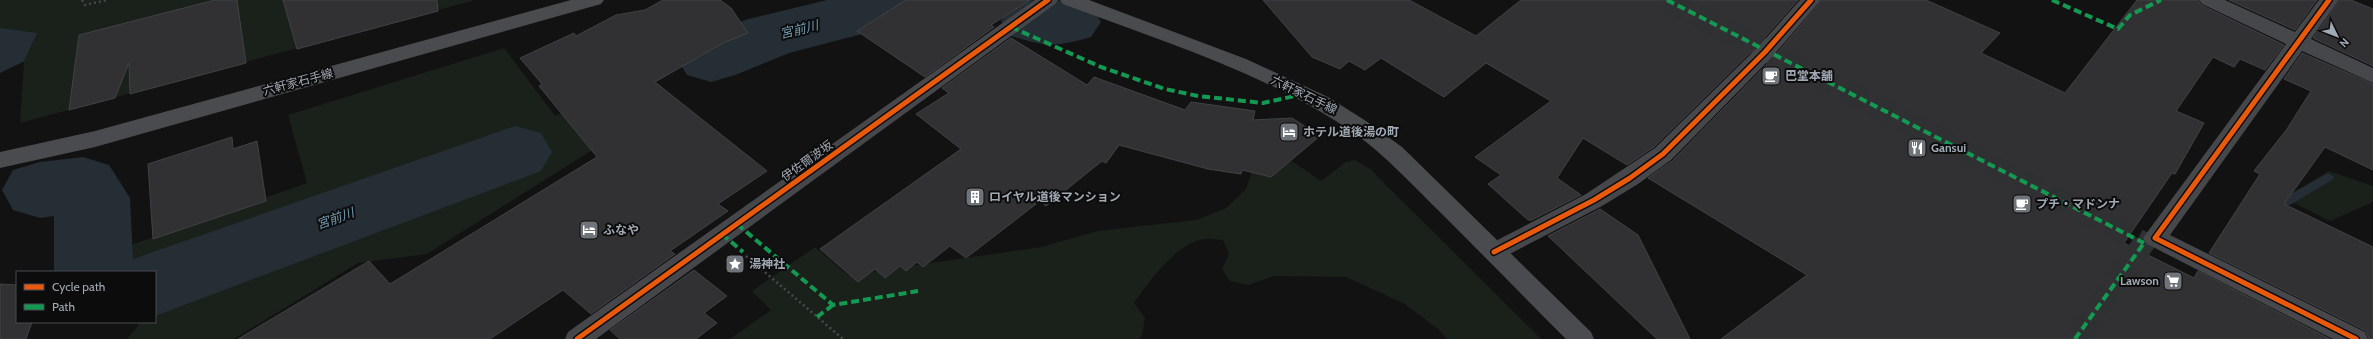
<svg xmlns="http://www.w3.org/2000/svg" width="2373" height="339" font-family="Cabin,'Noto Sans JP',sans-serif">
<rect width="100%" height="100%" fill="#121212"/>
<path fill="#1a201a" d="M 0,0 L 475,0 L 20,123 L 24,62 L 0,73 Z
M 504,48 L 555,116 L 584,104 L 610,139 L 427,254 L 358,263 L 234,339 L 127,339 L 141,322 L 155,322 L 155,272 L 120,272 L 111,252 L 307,183 L 288,115 Z
M 1256,159 L 1292,161 L 1321,181 L 1346,162 L 1355,160 L 1370,169 L 1541,339 L 1447,339 L 1438,329 L 1405,304 L 1346,277 L 1274,276 L 1248,285 L 1230,281 L 1222,269 L 1229,254 L 1223,240 C 1217,240 1210,238 1204,239 C 1177,242 1149,282 1134,303 L 1145,318 L 1142,336 L 1139,339 L 730,339 L 771,310 L 752,291 L 815,247 L 848,275 L 1041,247 L 1098,231 L 1196,220 L 1226,208 L 1246,189 Z
M 2329,171 L 2373,186 L 2373,202 L 2330,221 L 2284,198 Z"/>
<path fill="#242e34" d="M 0,28 L 37,33 L 24,61 L 0,73 Z"/>
<g fill="none" stroke-linecap="round" stroke-linejoin="round">
<path fill="#242e34" fill-rule="evenodd" d="M 2328,173 L 2334,177 L 2332,180 L 2290,205 L 2282,205 L 2280,202 L 2282,199 Z"/>
<path fill="#242e34" fill-rule="evenodd" d="M 827,0 L 921,0 L 911,15 L 866,33 L 789,53 L 735,75 L 711,82 L 687,75 L 677,59 L 687,43 L 745,20 Z
M 1032,0 L 1045,2 L 1068,0 L 1091,7 L 1101,22 L 1091,37 C 1056,47 1046,47 1011,36 L 1001,21 L 1011,6 Z
M 515,126 L 541,133 L 552,152 L 541,171 L 155,316 L 155,272 L 54,272 L 54,216 L 40,218 L 13,210 L 2,190 L 13,170 L 40,162 L 83,157 L 109,165 L 130,198 L 133,259 Z"/>
</g>
<path fill="#313133" stroke="#404246" d="M 215,0 L 237,0 L 246,63 L 130,94 L 129,63 L 115,98 L 69,110 L 79,35 Z
M 283,0 L 437,0 L 438,11 L 297,49 Z
M 663,0 L 720,0 L 731,8 L 748,33 L 723,43 L 655,82 L 767,171 L 718,204 L 728,211 L 670,251 L 675,254 L 591,314 L 563,290 L 490,339 L 238,339 L 369,261 L 390,284 L 597,157 L 539,86 L 542,84 L 520,58 L 574,33 L 576,36 L 616,15 L 645,10 Z
M 906,0 L 1030,0 L 991,25 L 994,27 L 925,77 L 857,31 Z
M 1263,0 L 1409,0 L 1476,36 L 1521,0 L 1798,0 L 1757,46 L 1654,147 L 1627,165 L 1583,138 L 1557,178 L 1581,195 L 1532,220 L 1528,220 L 1488,184 L 1501,175 L 1475,157 L 1551,101 L 1486,63 L 1444,97 L 1381,58 L 1365,70 L 1349,61 L 1340,69 L 1312,57 Z
M 1822,0 L 1926,0 L 2000,33 L 1981,53 L 2065,93 L 2137,0 L 2198,0 L 2201,5 L 2284,45 L 2265,70 L 2240,59 L 2234,67 L 2213,57 L 2176,111 L 2204,123 L 2175,174 L 2172,173 L 2124,243 L 2194,278 L 2198,271 L 2330,339 L 1721,339 L 1807,275 L 1648,178 L 1672,161 L 1773,58 Z
M 2229,0 L 2317,0 L 2295,30 Z
M 2340,0 L 2351,0 L 2373,9 L 2373,66 L 2313,38 Z
M 1011,38 L 1087,85 L 1094,77 L 1185,110 L 1191,102 L 1255,111 L 1253,120 L 1292,118 L 1320,136 L 1271,177 L 1242,170 L 1241,174 L 1208,169 L 1119,145 L 1106,163 L 1102,161 L 1046,206 L 1040,201 L 966,258 L 950,246 L 923,267 L 917,262 L 906,271 L 900,266 L 885,278 L 875,269 L 858,282 L 820,249 L 961,149 L 916,114 L 949,93 L 942,88 Z
M 2302,53 L 2373,84 L 2373,170 L 2325,147 L 2284,204 L 2373,247 L 2373,339 L 2369,339 L 2366,331 L 2209,253 L 2260,174 L 2254,171 L 2287,129 L 2311,91 L 2284,79 Z
M 232,137 L 233,149 L 257,141 L 266,201 L 153,239 L 148,164 Z
M 1600,209 L 1638,235 L 1690,339 L 1657,339 L 1548,236 Z
M 694,270 L 727,296 L 704,313 L 717,323 L 696,339 L 620,339 L 610,330 Z
M 0,284 L 17,285 L 17,322 L 32,322 L 26,339 L 0,339 Z"/>
<g fill="none" stroke-linecap="round" stroke-linejoin="round">
<path stroke="#2f3032" stroke-width="22" stroke-dasharray="22 11" stroke-linecap="butt" d="M 1667,0 L 2144,243 L 2075,339"/>
<path stroke="#47494d" stroke-width="2.5" stroke-dasharray="2 3" stroke-linecap="butt" d="M 82,0 L 85,5 L 107,0
M 746,256 L 843,339"/>
<path fill="#46474b" fill-rule="evenodd" d="M 1035,0 L 1058,0 L 1055,4 L 596,339 L 565,339 L 568,332 Z
M 1800,0 L 1821,0 L 1772,57 L 1671,160 L 1638,184 L 1602,206 L 1502,258 L 1494,261 L 1486,258 L 1482,252 L 1486,246 L 1586,194 L 1655,148 L 1758,47 Z
M 2199,0 L 2225,0 L 2295,32 L 2319,0 L 2339,0 L 2311,39 L 2373,68 L 2373,83 L 2302,51 L 2170,235 L 2365,332 L 2368,339 L 2333,339 L 2147,244 L 2143,238 L 2286,44 L 2202,4 Z"/>
<path fill="#494b4f" fill-rule="evenodd" d="M 571,0 L 604,0 L 601,4 L 95,147 L 0,168 L 0,152 L 95,131 Z
M 1060,0 L 1089,0 L 1246,59 L 1328,97 L 1366,121 L 1402,147 L 1591,332 L 1594,339 L 1566,339 C 1525,298 1485,257 1444,216 C 1414,187 1386,155 1351,131 C 1264,72 1161,41 1063,4 Z"/>
<path stroke="#139951" stroke-width="4" stroke-dasharray="8 4" stroke-linecap="butt" d="M 1667,0 L 2144,243
M 2052,0 L 2118,29 L 2130,15 L 2161,0
M 1011,27 L 1101,67 L 1165,89 L 1198,96 L 1263,103 L 1304,94
M 737,224 L 833,305 L 918,291
M 722,234 L 743,252
M 817,317 L 833,305
M 2075,339 L 2144,243"/>
<defs>
<path id="cycleway" d="M 2329,0 L 2155,238 L 2356,339
M 1494,252 L 1594,200 L 1630,178 L 1663,154 L 1765,52 L 1811,0
M 577,339 L 1048,0"/>
</defs>
<use href="#cycleway" stroke="#0c0c0d" stroke-width="8"/>
<use href="#cycleway" stroke="#e8590c" stroke-width="5"/>
</g>
<defs>
<symbol id="cafe-square" viewBox="-11 -11 22 22"><rect x="-9" y="-9" width="18" height="18" rx="4" fill="#6f747b" stroke="#0c0c0d"/><path d="M-5.5-4.5H6V0H3Q3 3.5 0 3.5H-2.5Q-5.5 3.5-5.5 0ZM3-3.2v2h1.7v-2ZM-6 4.5H4V6H-6Z" fill="#fff"/></symbol>
<symbol id="hotel-square" viewBox="-11 -11 22 22"><rect x="-9" y="-9" width="18" height="18" rx="4" fill="#6f747b" stroke="#0c0c0d"/><path d="M-6-4.5h1.5V1H6V5H4.5V3h-9V5H-6ZM-4 0a1.8 1.8 0 1 1 3.6 0ZM.5 0V-2.5h3Q6-2.5 6 0Z" fill="#fff"/></symbol>
<symbol id="restaurant-square" viewBox="-11 -11 22 22"><rect x="-9" y="-9" width="18" height="18" rx="4" fill="#6f747b" stroke="#0c0c0d"/><path d="M-5-6h1v4h1v-4h1v4h1v-4h1v5L-1.5 .5V6h-2V.5L-5-1ZM5-6V6H3V1.5H1.5Q1.5-4 5-6Z" fill="#fff"/></symbol>
<symbol id="building-square" viewBox="-11 -11 22 22"><rect x="-9" y="-9" width="18" height="18" rx="4" fill="#6f747b" stroke="#0c0c0d"/><path d="M-4-6H4V6H1V3H-1V6H-4ZM-2.5-4.3h1.7v1.8h-1.7ZM.8-4.3h1.7v1.8H.8ZM-2.5-1h1.7V.8h-1.7ZM.8-1h1.7V.8H.8Z" fill="#fff"/></symbol>
<symbol id="sight-square" viewBox="-11 -11 22 22"><rect x="-9" y="-9" width="18" height="18" rx="4" fill="#6f747b" stroke="#0c0c0d"/><path d="M0-6L1.8-2.2L6-1.7L2.9 1.2L3.7 5.4L0 3.3L-3.7 5.4L-2.9 1.2L-6-1.7L-1.8-2.2Z" fill="#fff"/></symbol>
<symbol id="supermarket-square" viewBox="-11 -11 22 22"><rect x="-9" y="-9" width="18" height="18" rx="4" fill="#6f747b" stroke="#0c0c0d"/><path d="M-6-5.5h2.5l.6 2H6L4.5 2H-2.5L-4.4-4H-6ZM-1.5 3.2a1.3 1.3 0 1 0 .1 0ZM3 3.2a1.3 1.3 0 1 0 .1 0Z" fill="#fff"/></symbol>
</defs>
<g fill-rule="evenodd">
<use href="#cafe-square" x="1760" y="65" width="22" height="22"/>
<use href="#hotel-square" x="1278" y="121" width="22" height="22"/>
<use href="#restaurant-square" x="1906" y="137" width="22" height="22"/>
<use href="#building-square" x="964" y="186" width="22" height="22"/>
<use href="#cafe-square" x="2011" y="193" width="22" height="22"/>
<use href="#hotel-square" x="578" y="219" width="22" height="22"/>
<use href="#sight-square" x="724" y="253" width="22" height="22"/>
<use href="#supermarket-square" x="2162" y="270" width="22" height="22"/>
</g>
<g text-anchor="middle" stroke-width="4" stroke-linejoin="round" paint-order="stroke">
<g font-size="12" font-weight="bold" fill="#a1a9b4" stroke="#0c0c0d" text-anchor="start">
<text x="1785" y="80">巴堂本舗</text>
<text x="1303" y="136">ホテル道後湯の町</text>
<text x="1931" y="152">Gansui</text>
<text x="989" y="201">ロイヤル道後マンション</text>
<text x="2036" y="208">プチ・マドンナ</text>
<text x="603" y="234">ふなや</text>
<text x="749" y="268">湯神社</text>
<text x="2159" y="285" text-anchor="end">Lawson</text>
</g>
<g font-size="12" fill="#a1a9b4" stroke="#0c0c0d">
<text transform="translate(298 82) rotate(-15)" y="4">六軒家石手線</text>
<text transform="translate(1304 95) rotate(26)" y="4">六軒家石手線</text>
<text transform="translate(807 161) rotate(-36)" y="4">伊佐爾波坂</text>
</g>
<g font-size="13" font-style="italic" fill="#749db3" stroke="#0c0c0d">
<text transform="translate(799 29) rotate(-14)" y="5">宮前川</text>
<text transform="translate(335 218) rotate(-20)" y="5">宮前川</text>
</g>
</g>
<rect x="16" y="271" width="140" height="52" fill="#0c0c0d" stroke="#484b50"/>
<rect x="24" y="284" width="20" height="6" fill="#e8590c" stroke="#484b50"/>
<text x="52" y="291" font-size="12" fill="#a1a9b4">Cycle path</text>
<rect x="24" y="304" width="20" height="6" fill="#139951" stroke="#484b50"/>
<text x="52" y="311" font-size="12" fill="#a1a9b4">Path</text>
<g transform="translate(2337 36) rotate(133)" stroke="#0c0c0d" stroke-width="3" paint-order="stroke">
<path d="M0-3L7 15L0 10L-7 15Z" fill="#a1a9b4"/>
<text y="-6" font-size="11" font-weight="bold" text-anchor="middle" fill="#a1a9b4">N</text>
</g>
</svg>
